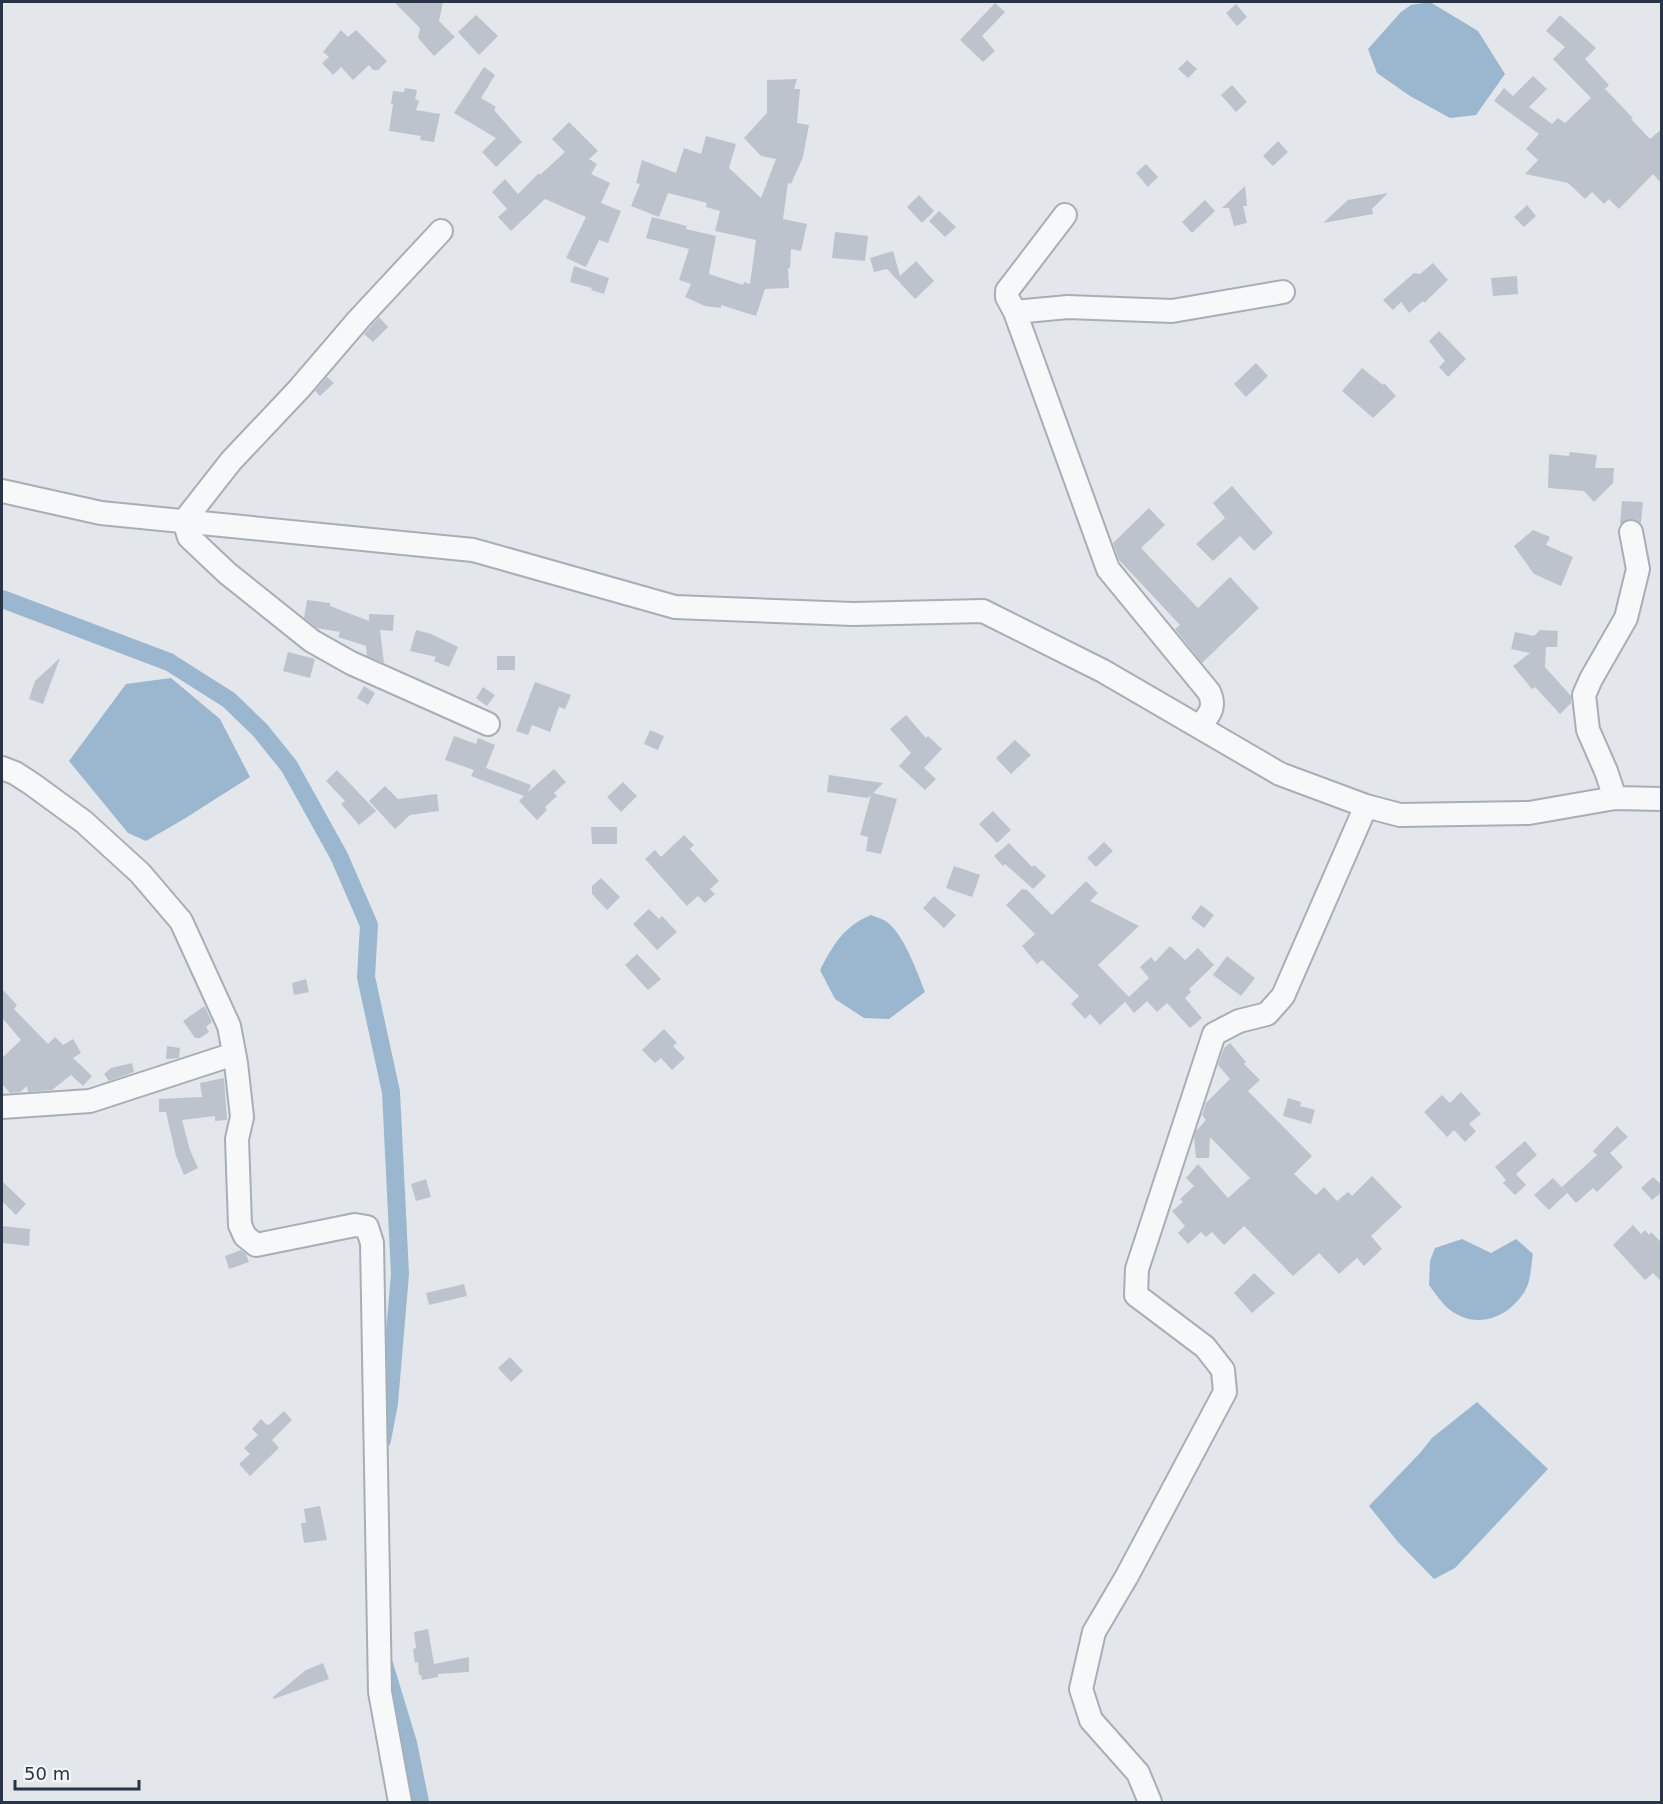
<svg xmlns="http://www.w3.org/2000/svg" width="1663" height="1804" font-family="'DejaVu Sans',sans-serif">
<rect width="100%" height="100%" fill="#e3e7ec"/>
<path fill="#9bb6cf" d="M 1430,2 L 1478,31 L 1505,74 L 1476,115 L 1450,118 L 1410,96 L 1377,73 L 1368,49 L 1401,12 L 1411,5 Z
M 171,678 L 220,719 L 250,777 L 184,819 L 146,841 L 128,833 L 69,761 L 126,684 Z
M 871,915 C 875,917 880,918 884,920 C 903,931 917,972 925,992 L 889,1019 L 864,1018 L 835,999 L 820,970 C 833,945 844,926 871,915 Z
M 1462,1239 L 1491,1253 L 1516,1239 L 1533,1254 C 1531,1265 1531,1281 1525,1291 C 1508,1318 1477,1330 1450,1310 C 1442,1304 1435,1293 1429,1285 L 1430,1261 L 1435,1248 Z
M 1477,1402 L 1548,1469 L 1455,1568 L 1434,1579 L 1398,1542 L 1369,1506 L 1420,1453 L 1432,1438 Z"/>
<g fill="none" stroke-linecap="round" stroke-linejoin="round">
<path stroke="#9bb6cf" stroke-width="18" d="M 2,599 L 169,662 L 229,700 L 260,730 L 289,766 L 339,856 L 369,925 L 366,977 L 391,1092 L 400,1274 L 389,1403 L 382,1440
M 384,1664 L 408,1743 L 420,1802"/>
</g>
<path fill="#bcc3cd" d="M 394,2 L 443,2 L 439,21 L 455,37 L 434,56 L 418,38 L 420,28 Z
M 995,3 L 1005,12 L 982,36 L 995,51 L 983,62 L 960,40 Z
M 1236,4 L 1247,17 L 1237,26 L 1226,13 Z
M 476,15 L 498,36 L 479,55 L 458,32 Z
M 1560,15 L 1596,48 L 1585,59 L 1609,85 L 1605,89 L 1633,118 L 1631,119 L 1650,139 L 1662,129 L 1662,184 L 1653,174 L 1619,209 L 1609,199 L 1604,204 L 1592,192 L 1585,199 L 1568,183 L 1525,174 L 1538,160 L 1526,149 L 1539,134 L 1494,101 L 1504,88 L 1513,96 L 1533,76 L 1547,89 L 1529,107 L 1552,124 L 1558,118 L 1565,123 L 1591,98 L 1553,59 L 1565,47 L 1546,31 Z
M 341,30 L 348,37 L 356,30 L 387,61 L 378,70 L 373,70 L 369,65 L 353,80 L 341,67 L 333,75 L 322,63 L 329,57 L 323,52 Z
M 1187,60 L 1197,69 L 1188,78 L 1178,69 Z
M 484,67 L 495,75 L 481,98 L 496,107 L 494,110 L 522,142 L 496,167 L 482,152 L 496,138 L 454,113 Z
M 797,79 L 794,89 L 800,89 L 797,123 L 809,125 L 803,157 L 791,184 L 788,183 L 783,219 L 807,224 L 801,251 L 791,249 L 790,268 L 788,268 L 789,288 L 765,289 L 756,316 L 721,305 L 721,308 L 705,306 L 685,297 L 691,284 L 679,280 L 689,249 L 646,238 L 652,217 L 687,226 L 686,229 L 716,236 L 709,274 L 743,285 L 744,282 L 750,284 L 756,240 L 715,231 L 720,211 L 706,207 L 707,203 L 668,193 L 659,217 L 631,206 L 640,184 L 636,183 L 642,160 L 676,173 L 684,148 L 701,154 L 706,136 L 736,144 L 729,168 L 761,198 L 776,159 L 761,156 L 744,138 L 767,113 L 767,80 Z
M 1232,85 L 1247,102 L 1236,112 L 1221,95 Z
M 405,88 L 417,90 L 415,99 L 419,101 L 416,110 L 440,114 L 434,142 L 420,140 L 421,136 L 389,131 L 393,104 L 391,104 L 393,91 L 404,92 Z
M 569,122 L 598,151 L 589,159 L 597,164 L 591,174 L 610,183 L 601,203 L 621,211 L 608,243 L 599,240 L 586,267 L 566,258 L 586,217 L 545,199 L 511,231 L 498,217 L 507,209 L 492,192 L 505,179 L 518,194 L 539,173 L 540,175 L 565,152 L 552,139 Z
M 1278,141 L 1288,152 L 1273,166 L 1263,156 Z
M 1146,164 L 1158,177 L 1148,187 L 1136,173 Z
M 1245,186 L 1247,206 L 1243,206 L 1247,223 L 1234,226 L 1229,208 L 1222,208 Z
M 1388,193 L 1372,209 L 1373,214 L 1323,223 L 1348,200 Z
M 919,195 L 934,211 L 922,223 L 907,207 Z
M 1205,200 L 1215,211 L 1192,233 L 1182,222 Z
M 1527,205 L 1536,216 L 1524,227 L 1514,217 Z
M 939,211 L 956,227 L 945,237 L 929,221 Z
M 835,232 L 868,236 L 865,261 L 832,258 Z
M 893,251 L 900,276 L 916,261 L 934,281 L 915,299 L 887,269 L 874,272 L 870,258 Z
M 1433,263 L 1448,280 L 1424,303 L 1423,301 L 1409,313 L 1401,302 L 1393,310 L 1383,300 L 1414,273 L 1420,274 Z
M 574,266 L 609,278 L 604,294 L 591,290 L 592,288 L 570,282 Z
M 1517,276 L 1518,294 L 1493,296 L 1491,278 Z
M 379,317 L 388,327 L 373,342 L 364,334 Z
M 1439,331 L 1466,359 L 1448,377 L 1439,367 L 1445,361 L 1429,341 Z
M 1256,363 L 1268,376 L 1246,397 L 1234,384 Z
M 1362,368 L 1383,385 L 1384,383 L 1396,396 L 1373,418 L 1342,391 Z
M 327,377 L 334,383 L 320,396 L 315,391 Z
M 1570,452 L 1597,455 L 1595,468 L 1614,468 L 1613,483 L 1594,502 L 1584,491 L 1548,488 L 1549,454 L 1569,456 Z
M 1232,486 L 1273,533 L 1254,551 L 1240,536 L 1213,561 L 1196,544 L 1225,518 L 1213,503 Z
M 1622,501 L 1643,502 L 1641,523 L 1636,520 L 1629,519 L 1620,524 Z
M 1149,508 L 1165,525 L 1141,548 L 1198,608 L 1230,577 L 1259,608 L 1202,663 L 1175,629 L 1180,625 L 1119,560 L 1113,543 Z
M 1533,530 L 1550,537 L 1546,545 L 1573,557 L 1561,586 L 1534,574 L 1514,546 Z
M 307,600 L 330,603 L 330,606 L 369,621 L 369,614 L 394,615 L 393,631 L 380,630 L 384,663 L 367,656 L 366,646 L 338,637 L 340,632 L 317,628 L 304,618 Z
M 416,630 L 431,634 L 458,647 L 449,667 L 434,661 L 436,657 L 410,651 Z
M 1540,630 L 1558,631 L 1557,647 L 1546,647 L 1545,667 L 1571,696 L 1571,703 L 1560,714 L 1535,687 L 1532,689 L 1513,666 L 1530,653 L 1511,649 L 1515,632 L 1534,636 Z
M 288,652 L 315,659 L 310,678 L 283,671 Z
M 497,656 L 515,656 L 515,670 L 497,670 Z
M 60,658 L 43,704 L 29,699 L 35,681 Z
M 535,682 L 571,695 L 565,709 L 559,707 L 550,732 L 532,725 L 528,735 L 516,731 Z
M 364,686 L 375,693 L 368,705 L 357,698 Z
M 483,687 L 495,695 L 487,706 L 476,698 Z
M 906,715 L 926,738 L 928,736 L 942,749 L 924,768 L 936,779 L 925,790 L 899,766 L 911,753 L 890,729 Z
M 650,730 L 664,736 L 658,750 L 644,744 Z
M 454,736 L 476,744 L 478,738 L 495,745 L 486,768 L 531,785 L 528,792 L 554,769 L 566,782 L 554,793 L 557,796 L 545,807 L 547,810 L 537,820 L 519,801 L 524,796 L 471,776 L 474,770 L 445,760 Z
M 1015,740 L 1031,755 L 1011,774 L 996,758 Z
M 337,770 L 376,811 L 359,825 L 341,804 L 345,801 L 326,781 Z
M 829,775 L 883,783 L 873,793 L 897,799 L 881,854 L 866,851 L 868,837 L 860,835 L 871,795 L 868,798 L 827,792 Z
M 623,782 L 637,796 L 621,812 L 607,797 Z
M 385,786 L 398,799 L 437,794 L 439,811 L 410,815 L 395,829 L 369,801 Z
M 993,811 L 1011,830 L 997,843 L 979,824 Z
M 591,827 L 617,827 L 617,844 L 592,844 Z
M 684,835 L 694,845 L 690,849 L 719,881 L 710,889 L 715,894 L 705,903 L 698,896 L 687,906 L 645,859 L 655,850 L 661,857 Z
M 1104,842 L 1113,851 L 1096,867 L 1087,858 Z
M 1009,843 L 1032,867 L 1034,865 L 1046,876 L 1033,889 L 1005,864 L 1003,866 L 994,856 Z
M 954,866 L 980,875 L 972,897 L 946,888 Z
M 601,878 L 620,897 L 607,910 L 592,894 L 592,886 Z
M 1086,881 L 1098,893 L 1090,901 L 1139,926 L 1098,965 L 1129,997 L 1149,978 L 1140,967 L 1151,957 L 1155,962 L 1170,946 L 1185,960 L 1198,948 L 1214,965 L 1189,989 L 1191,992 L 1185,998 L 1202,1018 L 1190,1028 L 1167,1003 L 1157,1012 L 1147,1001 L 1134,1013 L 1125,1002 L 1100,1025 L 1090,1014 L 1085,1019 L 1071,1004 L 1079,996 L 1042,960 L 1037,964 L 1022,946 L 1035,934 L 1006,905 L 1022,889 L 1027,890 L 1052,915 Z
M 934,896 L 956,915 L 944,928 L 923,908 Z
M 1201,905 L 1214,915 L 1204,928 L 1191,918 Z
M 649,909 L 659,919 L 662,916 L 677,932 L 657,950 L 633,924 Z
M 637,954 L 661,979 L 648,990 L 625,965 Z
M 1227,956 L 1255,978 L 1241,996 L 1213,975 Z
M 306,979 L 309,992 L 294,995 L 292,983 Z
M 2,989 L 17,1005 L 14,1009 L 48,1044 L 55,1037 L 63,1045 L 73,1039 L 81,1053 L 73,1058 L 92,1076 L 83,1086 L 71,1075 L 52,1090 L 28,1092 L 27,1086 L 20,1092 L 10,1093 L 2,1084 L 2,1058 L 21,1040 L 3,1019 L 2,1020 Z
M 203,1007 L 205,1007 L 212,1022 L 206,1027 L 209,1032 L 200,1038 L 195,1038 L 183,1021 Z
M 664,1029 L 677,1043 L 673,1046 L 685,1058 L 672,1070 L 661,1058 L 655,1063 L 642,1050 Z
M 1230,1043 L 1246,1062 L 1244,1064 L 1260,1080 L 1248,1091 L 1312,1156 L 1294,1174 L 1316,1195 L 1324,1187 L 1337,1201 L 1348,1192 L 1352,1196 L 1372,1176 L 1402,1207 L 1371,1236 L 1382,1249 L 1364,1266 L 1357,1258 L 1339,1274 L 1319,1253 L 1293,1276 L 1244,1226 L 1224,1245 L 1212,1232 L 1206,1237 L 1201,1232 L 1188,1244 L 1178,1233 L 1185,1226 L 1172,1211 L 1183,1202 L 1180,1199 L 1194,1186 L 1186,1178 L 1198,1164 L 1228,1198 L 1250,1178 L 1210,1137 L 1209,1158 L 1196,1158 L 1194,1137 L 1196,1131 L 1206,1120 L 1202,1115 L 1206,1103 L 1230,1079 L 1218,1065 L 1224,1048 Z
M 167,1046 L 180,1048 L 179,1058 L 166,1059 Z
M 132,1063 L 134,1072 L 109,1081 L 104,1074 L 111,1068 Z
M 224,1078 L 227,1120 L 215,1121 L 215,1116 L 182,1120 L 190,1150 L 198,1168 L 184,1175 L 176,1156 L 166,1112 L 159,1112 L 159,1099 L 202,1097 L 200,1083 Z
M 1461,1092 L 1481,1114 L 1469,1124 L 1476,1131 L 1465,1142 L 1454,1130 L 1447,1137 L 1424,1112 L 1442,1095 L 1450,1103 Z
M 1288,1098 L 1301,1102 L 1300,1106 L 1315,1110 L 1311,1124 L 1283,1116 Z
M 1617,1126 L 1628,1137 L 1610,1153 L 1623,1167 L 1597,1192 L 1593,1188 L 1576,1203 L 1562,1187 L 1597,1155 L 1593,1151 Z
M 1525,1141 L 1537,1155 L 1516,1174 L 1526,1185 L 1515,1195 L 1503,1183 L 1506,1180 L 1495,1167 Z
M 1653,1177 L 1662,1185 L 1662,1192 L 1652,1200 L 1641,1188 Z
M 1553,1178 L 1567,1193 L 1549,1210 L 1534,1195 Z
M 426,1179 L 431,1197 L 416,1201 L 411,1184 Z
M 2,1181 L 26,1204 L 16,1215 L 2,1201 Z
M 1633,1225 L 1641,1234 L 1645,1230 L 1649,1235 L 1651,1232 L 1662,1243 L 1662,1282 L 1653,1273 L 1645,1280 L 1613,1245 Z
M 2,1226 L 30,1229 L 29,1246 L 2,1243 Z
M 241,1250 L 246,1254 L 249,1262 L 229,1269 L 225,1256 Z
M 1254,1273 L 1275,1293 L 1252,1313 L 1234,1293 Z
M 464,1284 L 467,1296 L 429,1305 L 426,1293 Z
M 510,1357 L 523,1371 L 511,1382 L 498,1368 Z
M 284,1411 L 292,1420 L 272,1440 L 279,1448 L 250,1476 L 239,1464 L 250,1454 L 244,1448 L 258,1435 L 252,1429 L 261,1419 L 266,1424 L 269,1425 Z
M 320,1506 L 327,1540 L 304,1543 L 301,1523 L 306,1523 L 304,1509 Z
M 428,1629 L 434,1664 L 469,1657 L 469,1672 L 438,1674 L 438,1677 L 422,1680 L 421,1675 L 419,1675 L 418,1662 L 415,1663 L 413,1649 L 416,1648 L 414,1632 Z
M 323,1663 L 329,1679 L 274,1699 L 273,1697 L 306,1670 Z"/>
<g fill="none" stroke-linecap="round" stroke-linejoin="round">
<defs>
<path id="minor" d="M 1065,215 L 1007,291 L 1007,297 L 1015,312 L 1108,569 L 1209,692 C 1216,707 1210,714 1200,726
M 441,231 L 359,319 L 299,389 L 231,461 L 184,521 L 189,537 L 227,573 L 312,641 L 351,663 L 488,724
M 1015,312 L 1068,307 L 1172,311 L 1283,292
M 2,491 L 101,513 L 473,550 L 675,607 L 853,614 L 983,611 L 1103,671 L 1280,774 L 1366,806 L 1400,815 L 1529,813 L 1615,798 L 1662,799
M 2,768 L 15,773 L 32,784 L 84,822 L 140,873 L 181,921 L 229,1026 L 236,1063 L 242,1117 L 237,1139 L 240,1225 L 245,1236 L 256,1245 L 355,1225 L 367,1227 L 372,1243 L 380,1692 L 400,1802
M 1615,798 L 1606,771 L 1588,730 L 1584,695 L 1591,679 L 1626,618 L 1638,569 L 1631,532
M 2,1107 L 90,1101 L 234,1054
M 1150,1802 L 1138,1773 L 1091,1720 L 1081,1689 L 1094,1632 L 1127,1576 L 1225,1392 L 1223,1370 L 1205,1347 L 1136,1295 L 1137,1269 L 1214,1034 L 1239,1021 L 1267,1014 L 1283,996 L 1366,806"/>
</defs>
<use href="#minor" stroke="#a7aeb7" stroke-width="26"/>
<use href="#minor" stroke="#f6f8fa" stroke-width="22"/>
</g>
<rect width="1663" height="1804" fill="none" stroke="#293446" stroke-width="6"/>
<path d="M15 1780v9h124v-9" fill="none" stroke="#293446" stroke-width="3"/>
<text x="24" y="1780" font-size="18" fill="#293446" stroke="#f3f6f9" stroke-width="4.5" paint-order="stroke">50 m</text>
</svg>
